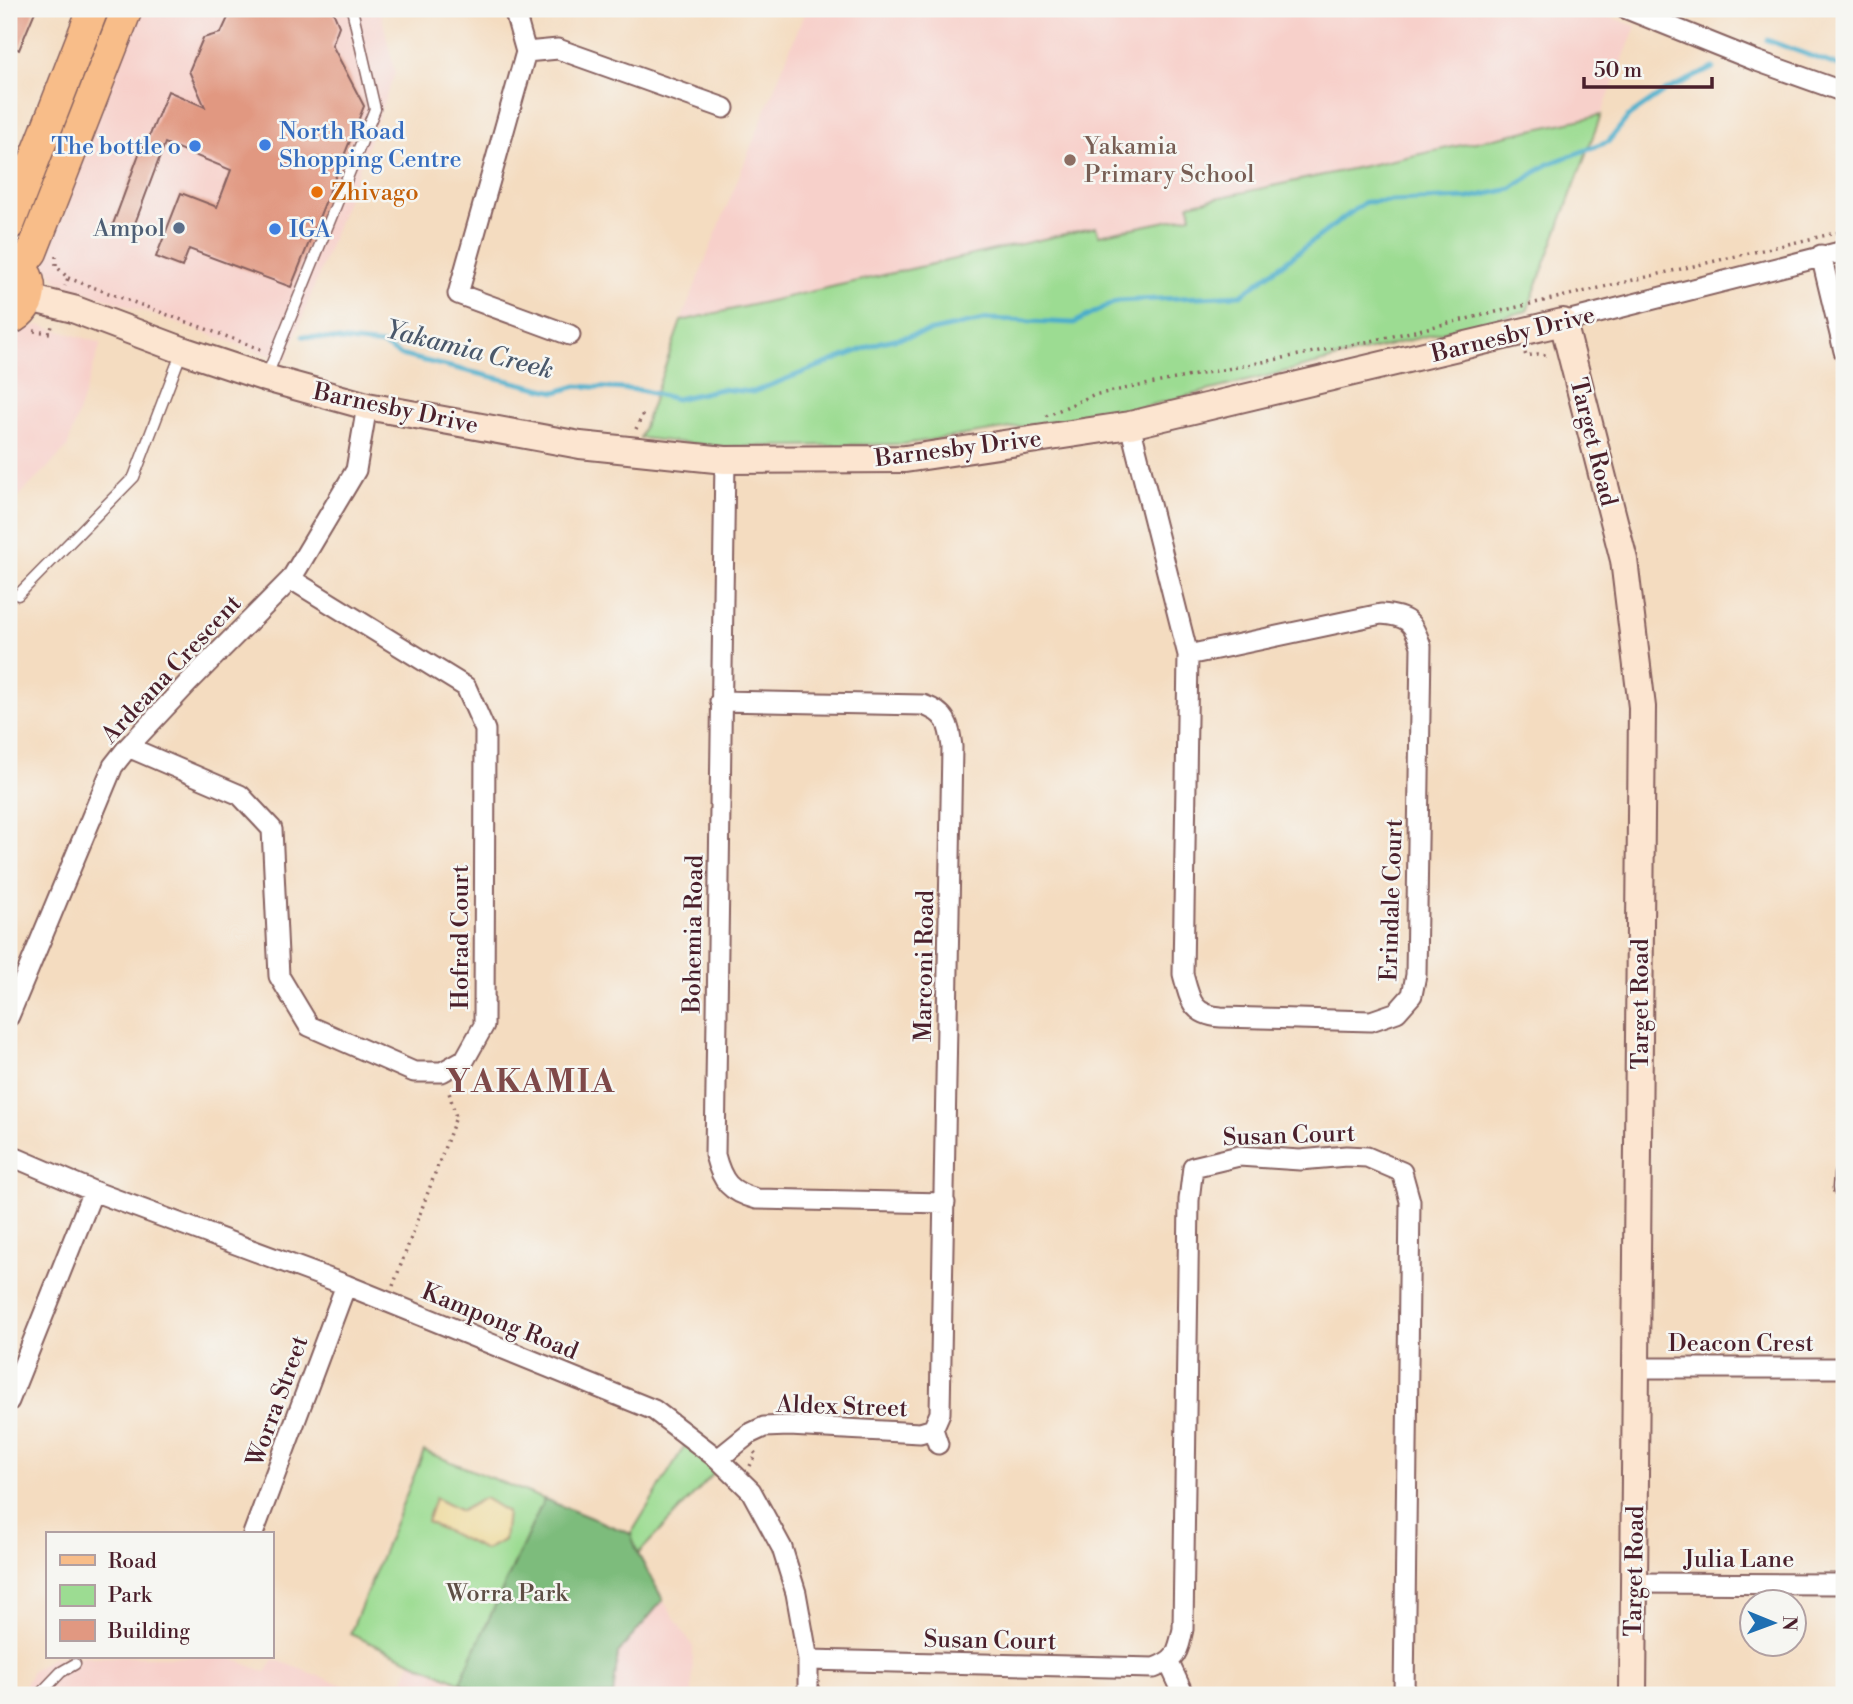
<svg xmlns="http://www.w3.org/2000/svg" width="1853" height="1704" font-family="'Libre Bodoni',serif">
<rect width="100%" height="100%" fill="#f6f6f2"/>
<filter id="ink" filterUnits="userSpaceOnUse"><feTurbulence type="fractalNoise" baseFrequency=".0143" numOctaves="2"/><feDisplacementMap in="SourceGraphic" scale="14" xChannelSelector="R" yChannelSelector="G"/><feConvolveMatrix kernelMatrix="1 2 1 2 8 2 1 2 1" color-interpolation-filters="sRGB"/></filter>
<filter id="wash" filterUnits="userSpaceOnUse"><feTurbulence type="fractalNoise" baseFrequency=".00686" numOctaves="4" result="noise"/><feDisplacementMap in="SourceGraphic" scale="28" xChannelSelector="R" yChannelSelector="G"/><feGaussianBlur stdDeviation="1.57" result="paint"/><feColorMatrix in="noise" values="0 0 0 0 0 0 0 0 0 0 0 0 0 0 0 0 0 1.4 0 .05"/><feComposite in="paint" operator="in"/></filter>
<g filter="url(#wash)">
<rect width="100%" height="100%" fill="#f4dcc0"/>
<path fill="#f7d0ca" d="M 136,9 L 380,9 L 395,73 L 286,361 L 58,282 L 45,266 L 39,251 Z
M 806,9 L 1587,9 L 1636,26 L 1601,115 L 1190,204 L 1191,216 L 1098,235 L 1096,227 L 681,321 Z
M 39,325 L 101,343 L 67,448 L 9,506 L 9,338 L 21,329 Z
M 663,1600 L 693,1647 L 692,1695 L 613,1695 L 618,1654 Z
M 52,1657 L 228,1657 L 266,1672 L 274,1659 L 369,1695 L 20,1695 L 32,1671 Z
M 412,1660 L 488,1695 L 397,1695 Z"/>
<path fill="#9cdc92" stroke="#737e5e" stroke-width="2" d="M 1601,115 L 1527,311 L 1127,411 L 904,444 L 725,447 L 640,438 L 681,321 L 1096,227 L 1099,235 L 1191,216 L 1189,204 Z
M 687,1442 L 719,1468 L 638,1554 L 663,1600 L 618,1653 L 613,1695 L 488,1695 L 350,1634 L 424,1451 L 631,1534 Z"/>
<path fill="#7dbc7c" stroke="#646e54" stroke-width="2" d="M 544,1499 L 631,1534 L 638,1554 L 663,1600 L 618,1653 L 613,1695 L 488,1695 L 460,1682 Z"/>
<path fill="#eeda9e" stroke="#9c7c64" stroke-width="2" d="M 435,1498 L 461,1511 L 484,1498 L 507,1512 L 504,1540 L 485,1550 L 427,1522 Z"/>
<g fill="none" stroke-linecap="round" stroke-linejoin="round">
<path stroke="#4aadca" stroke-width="5" d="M 1767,40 L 1844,68
M 303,336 L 383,345 L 400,355 L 556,392 L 577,386 L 640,390 L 676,399 L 721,389 L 753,392 L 881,342 L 988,319 L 1074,323 L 1117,301 L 1241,295 L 1365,202 L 1469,198 L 1511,189 L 1548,164 L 1608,142 L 1629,116 L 1665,91 L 1713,68"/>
</g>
<g id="blocks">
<path fill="#e19881" d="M 9,9 L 36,9 L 19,50 L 9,45 Z
M 232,9 L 332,9 L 339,26 L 332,45 L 364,106 L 291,287 L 189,249 L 182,267 L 156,257 L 181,193 L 217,207 L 231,170 L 165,143 L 131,234 L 112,227 L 142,146 L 145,147 L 168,91 L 205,107 L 189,71 L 203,38 L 221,33 Z"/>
</g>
</g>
<g filter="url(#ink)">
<use href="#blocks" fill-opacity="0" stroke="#86615f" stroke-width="2"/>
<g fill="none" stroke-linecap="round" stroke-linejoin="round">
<defs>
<path id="lane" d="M 266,378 L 375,109 L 352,9
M 18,595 L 134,477 L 182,351
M 39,1695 L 61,1672 L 75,1664"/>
<path id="street" d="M 514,9 L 526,52 L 458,294 L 570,335
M 1627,9 L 1754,60 L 1844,92
M 526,52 L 558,49 L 724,108
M 1821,255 L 1844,351
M 1563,322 L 1844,251
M 1130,425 L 1188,655 L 1183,974 C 1190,1000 1192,1015 1221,1017 L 1371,1021 L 1397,1012 L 1412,995 L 1416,975 L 1421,646 C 1413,621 1407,616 1381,614 L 1188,655
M 725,460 L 715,1155 C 722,1182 730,1192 757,1199 L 945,1203
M 720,701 L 923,705 C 947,713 949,724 952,747 L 940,1413 L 933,1429 L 938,1444
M 128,747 L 240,795 L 272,829 L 279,976 L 309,1026 L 414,1072 L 442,1072 L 465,1059 L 484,1025 L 485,730 L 466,687 L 291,579
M 9,1016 L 113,766 L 128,747 L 189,682 L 291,579 L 356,470 L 367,406
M 9,1155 L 93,1191 L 346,1285 L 654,1410 L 718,1459 L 751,1491 L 782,1548 L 796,1593 L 808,1660 L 808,1695
M 1843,1188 L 1844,1175
M 1637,1368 L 1844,1368
M 9,1401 L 93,1191
M 718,1459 L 749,1434 L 764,1427 L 789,1426 L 920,1433 L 933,1429
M 253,1534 L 346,1285
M 1634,1583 L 1844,1584
M 808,1660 L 1154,1668 C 1177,1660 1178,1652 1183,1629 L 1189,1200 L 1193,1167 L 1239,1156 L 1300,1160 L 1346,1156 L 1367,1157 L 1402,1172 L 1410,1201 L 1404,1695
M 1169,1663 L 1183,1693"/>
<path id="secondary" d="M 29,298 L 73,309 L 182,350 L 266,378 L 367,406 L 580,445 L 725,460 L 905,459 L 1130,425 L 1563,322 L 1624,560 L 1642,707 L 1633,1695"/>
<path id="primary" d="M 9,225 L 93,9
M 9,259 C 37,271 37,308 9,320
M 21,266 L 32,252 L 127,9"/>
</defs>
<use href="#lane" stroke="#86615f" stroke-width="13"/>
<use href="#street" stroke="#86615f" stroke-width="23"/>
<use href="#secondary" stroke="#86615f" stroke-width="30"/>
<use href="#primary" stroke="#86615f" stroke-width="33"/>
<path stroke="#86615f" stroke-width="3.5" stroke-dasharray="2 5" stroke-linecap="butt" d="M 56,256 L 56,266 L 68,278 L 65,286
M 68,278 L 263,350
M 34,331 L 50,333 L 52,326
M 1525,353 L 1526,356 L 1538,354 L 1550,356
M 1046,416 L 1093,395 L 1376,340 L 1844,231
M 636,429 L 644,411
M 393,1286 L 456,1117 L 448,1089
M 750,1466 L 756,1454 L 754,1452"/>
<use href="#lane" stroke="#fff" stroke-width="10"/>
<use href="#street" stroke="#fff" stroke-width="19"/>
<use href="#secondary" stroke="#fce5d0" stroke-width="26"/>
<use href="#primary" stroke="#f8bd89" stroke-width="30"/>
</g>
</g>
<g fill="#3f7fe0" stroke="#f6f6f2" stroke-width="2.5">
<circle cx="265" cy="145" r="7"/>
<circle cx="195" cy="146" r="7"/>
<circle cx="275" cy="229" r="7"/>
</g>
<circle fill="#8d6e63" stroke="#f6f6f2" stroke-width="2.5" cx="1070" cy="160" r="7"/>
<circle fill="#e8710a" stroke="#f6f6f2" stroke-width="2.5" cx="317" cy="192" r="7"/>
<circle fill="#5c6f8a" stroke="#f6f6f2" stroke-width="2.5" cx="179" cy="228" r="7"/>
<g text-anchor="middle" stroke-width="5" stroke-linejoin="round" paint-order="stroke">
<g font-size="24" fill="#366cbe" stroke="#f6f6f2" text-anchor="start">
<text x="279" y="139">North Road<tspan x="279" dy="28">Shopping Centre</tspan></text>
<text x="181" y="154" text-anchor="end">The bottle o</text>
<text x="289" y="237">IGA</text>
</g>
<g font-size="24" fill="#785e54" stroke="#f6f6f2" text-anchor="start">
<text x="1084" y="154">Yakamia<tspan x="1084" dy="28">Primary School</tspan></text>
</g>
<g font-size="24" fill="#c56008" stroke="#f6f6f2" text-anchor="start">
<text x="331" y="200">Zhivago</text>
</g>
<g font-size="24" fill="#4e5e75" stroke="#f6f6f2" text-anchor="end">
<text x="165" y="236">Ampol</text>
</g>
<g font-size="24" fill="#4a1f2b" stroke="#f6f6f2">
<text transform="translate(1513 334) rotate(-14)" y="8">Barnesby Drive</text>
<text transform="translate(396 408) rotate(12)" y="8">Barnesby Drive</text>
<text transform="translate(1594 442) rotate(76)" y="8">Target Road</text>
<text transform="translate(958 448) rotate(-7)" y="8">Barnesby Drive</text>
<text transform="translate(171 669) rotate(-47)" y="8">Ardeana Crescent</text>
<text transform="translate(1391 900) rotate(-88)" y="8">Erindale Court</text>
<text transform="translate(693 934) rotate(-89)" y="8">Bohemia Road</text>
<text transform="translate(460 937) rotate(-90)" y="8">Hofrad Court</text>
<text transform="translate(924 966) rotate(-89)" y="8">Marconi Road</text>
<text transform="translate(1640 1004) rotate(-90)" y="8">Target Road</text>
<text transform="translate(1289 1135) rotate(-2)" y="8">Susan Court</text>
<text transform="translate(500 1321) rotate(22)" y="8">Kampong Road</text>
<text x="1741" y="1351">Deacon Crest</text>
<text transform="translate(277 1401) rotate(-70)" y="8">Worra Street</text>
<text transform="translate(842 1406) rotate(2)" y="8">Aldex Street</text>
<text x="1739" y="1567">Julia Lane</text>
<text transform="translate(1634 1571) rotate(-89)" y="8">Target Road</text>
<text transform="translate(990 1640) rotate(1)" y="8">Susan Court</text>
</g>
<g font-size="24" fill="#5e4e45" stroke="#f6f6f2">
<text x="507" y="1601">Worra Park</text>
</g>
<g font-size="26" font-style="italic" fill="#4a586b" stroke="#f6f6f2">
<text transform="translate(470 349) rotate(14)" y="9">Yakamia Creek</text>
</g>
<g font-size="32" font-weight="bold" letter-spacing="2" fill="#7f4949" stroke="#f6f6f2">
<text x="531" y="1092">YAKAMIA</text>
</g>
</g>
<rect width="1853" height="1704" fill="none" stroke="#f6f6f2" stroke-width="35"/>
<rect x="46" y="1532" width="228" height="126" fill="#f6f6f2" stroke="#b1a0a2" stroke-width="2"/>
<rect x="60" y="1555" width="35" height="10" fill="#f8bd89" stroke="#b1a0a2" stroke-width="2"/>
<text x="108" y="1568" font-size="21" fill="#4a1f2b">Road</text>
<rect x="60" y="1585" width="35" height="21" fill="#9cdc92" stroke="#b1a0a2" stroke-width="2"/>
<text x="108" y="1602" font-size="21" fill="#4a1f2b">Park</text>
<rect x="60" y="1620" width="35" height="21" fill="#e19881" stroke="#b1a0a2" stroke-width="2"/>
<text x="108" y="1638" font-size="21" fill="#4a1f2b">Building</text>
<g transform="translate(1773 1623) rotate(91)"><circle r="33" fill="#f6f6f2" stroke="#b1a0a2" stroke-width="2"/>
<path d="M0-5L12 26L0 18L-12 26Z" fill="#1f6fb2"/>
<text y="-10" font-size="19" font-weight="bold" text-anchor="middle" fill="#4a1f2b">N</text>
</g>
<path d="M1584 77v10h128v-10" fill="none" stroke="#4a1f2b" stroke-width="3.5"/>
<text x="1594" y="77" font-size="21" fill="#4a1f2b" stroke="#f6f6f2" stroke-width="5" paint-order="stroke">50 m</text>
</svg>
